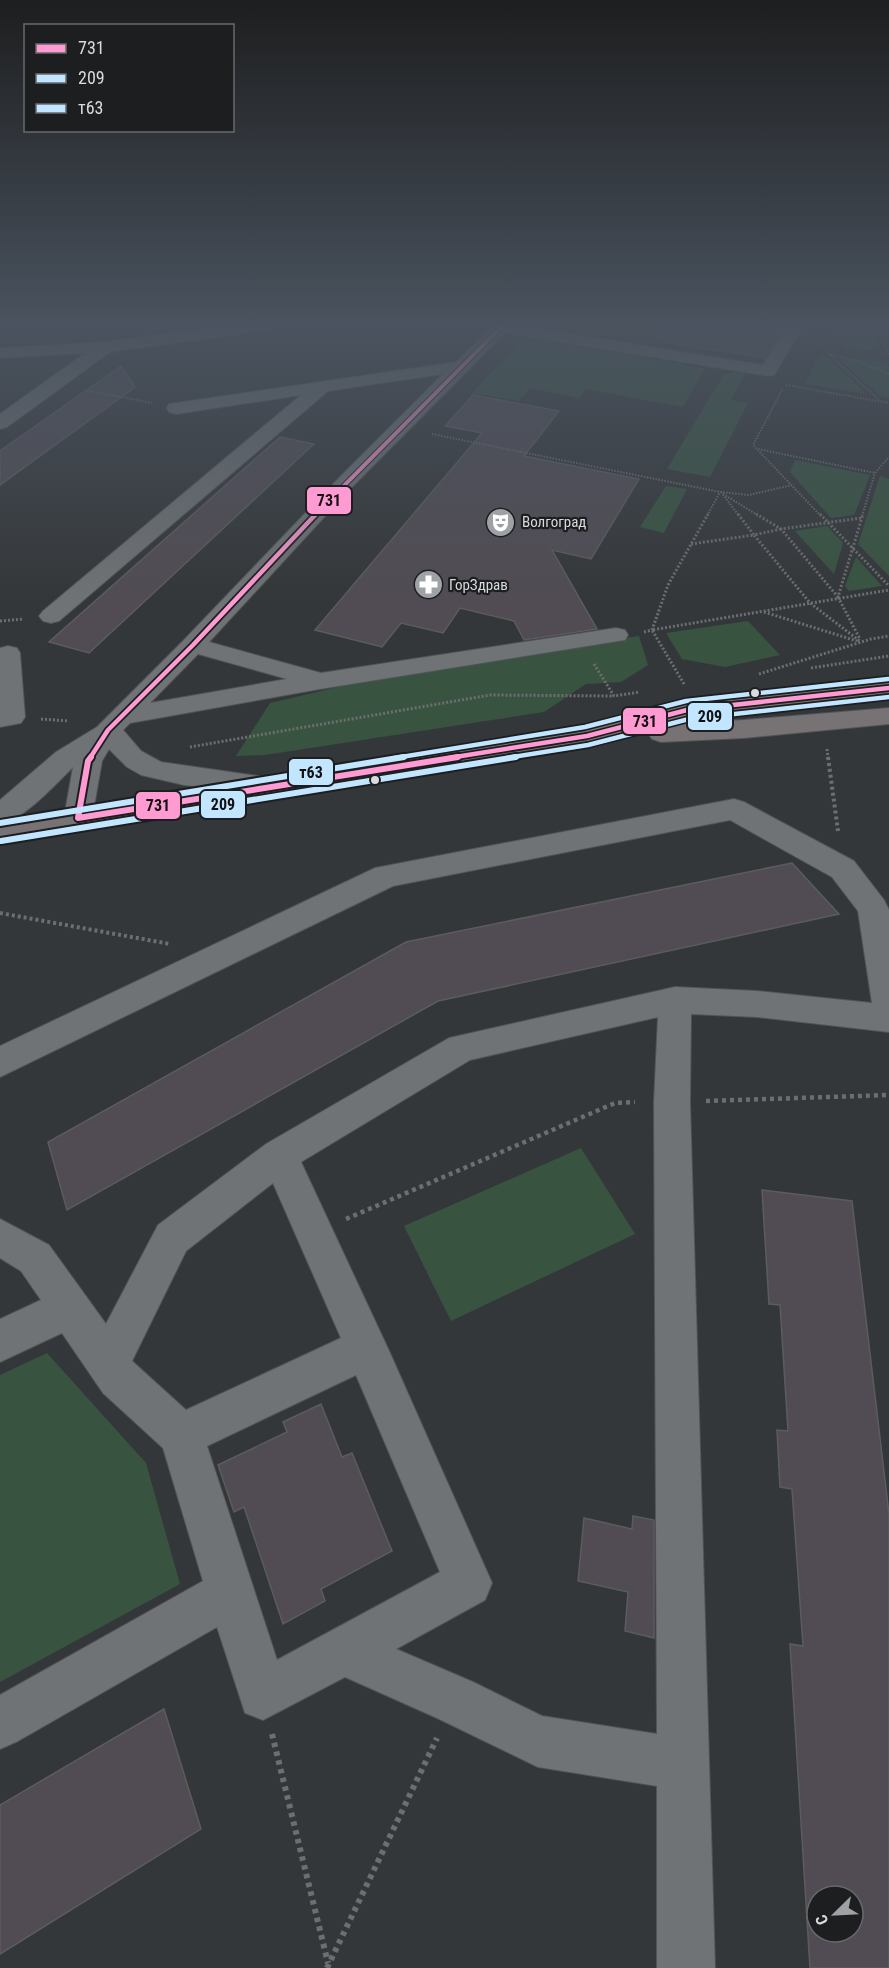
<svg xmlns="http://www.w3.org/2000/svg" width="889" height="1968" font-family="'Roboto Condensed',sans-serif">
<rect width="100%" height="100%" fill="#343739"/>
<path fill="#493932" d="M 532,325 L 801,325 L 778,368 L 529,329 Z"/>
<path fill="#385440" d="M 837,325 L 871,325 L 879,350 L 845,348 Z
M 525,337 L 705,368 L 683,407 L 586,389 L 579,398 L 530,388 L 519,401 L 472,393 Z
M 819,356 L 827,357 L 867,394 L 805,384 Z
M 839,359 L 886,361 L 889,368 L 889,398 L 880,396 Z
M 734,372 L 746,372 L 731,400 L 748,403 L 710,477 L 667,469 L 724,374 Z
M 795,460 L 870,475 L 854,515 L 831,518 L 790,472 Z
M 880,476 L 889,479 L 889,576 L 858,544 Z
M 666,486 L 687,489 L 664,533 L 640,527 Z
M 827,526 L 843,543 L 834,574 L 795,531 Z
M 856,557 L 882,586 L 849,591 L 845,586 Z
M 748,621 L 780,655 L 725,667 L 682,659 L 666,633 Z
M 639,636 L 648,665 L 621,682 L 586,684 L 544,712 L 265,755 L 236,756 L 270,703 L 406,671 Z
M 581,1148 L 635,1234 L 451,1321 L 404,1226 Z
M 47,1353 L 146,1463 L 180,1584 L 0,1682 L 0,1375 Z"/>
<path fill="#514c53" stroke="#5b5c5d" stroke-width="1.5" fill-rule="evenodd" d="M 659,325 L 786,325 L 765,358 L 658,341 Z
M 121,366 L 135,387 L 0,485 L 0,451 Z
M 473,395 L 559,411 L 524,456 L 639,479 L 591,559 L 552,550 L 597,629 L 524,640 L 514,621 L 460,608 L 443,633 L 401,623 L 382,647 L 315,630 L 482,433 L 445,426 Z
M 280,437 L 314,444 L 89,653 L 49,642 Z
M 792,863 L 839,914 L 438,1001 L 67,1210 L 48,1142 L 406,942 Z
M 762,1190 L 852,1201 L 889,1514 L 889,1968 L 810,1968 L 790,1644 L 803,1646 L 792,1489 L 780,1487 L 777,1430 L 788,1431 L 780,1305 L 769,1304 ZM 817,1896 L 853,1896 L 853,1932 L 817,1932 Z
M 321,1404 L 342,1457 L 352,1453 L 392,1551 L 321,1589 L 325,1601 L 283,1624 L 244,1507 L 234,1512 L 218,1465 L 287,1432 L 283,1422 Z
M 633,1516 L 654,1520 L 654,1638 L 625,1631 L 628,1592 L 578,1581 L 584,1518 L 632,1529 Z
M 164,1709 L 201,1829 L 0,1954 L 0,1805 Z"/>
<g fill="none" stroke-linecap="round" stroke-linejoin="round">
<defs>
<path id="minor" d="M 232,325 L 276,325 L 268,330 L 110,352 L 7,427 L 0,429 L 0,414 L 85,353 L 0,358 L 0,348 L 105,342 Z
M 493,325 L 517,325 L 763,365 L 788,325 L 804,325 L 774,375 L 768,376 L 505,333 L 351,488 L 209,642 L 321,673 L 616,628 L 625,630 L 628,635 L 625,640 L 320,689 L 130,723 L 123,730 L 141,751 L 161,762 L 271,778 L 281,780 L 285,787 L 281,794 L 271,796 L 184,785 L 141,775 L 127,767 L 109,749 L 102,761 L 92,818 L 88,825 L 78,828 L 68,825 L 64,818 L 73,767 C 54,786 25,818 0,825 L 0,800 L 56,752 L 97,727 L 184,640 L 337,480 L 443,374 L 328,391 L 59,621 L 51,623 L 43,621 L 39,616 L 43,611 L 301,395 L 176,414 L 169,412 L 167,408 L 169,404 L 456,362 ZM 198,654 L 287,679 L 150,703 Z
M 8,646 L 17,648 L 20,653 L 25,717 L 21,723 L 0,727 L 0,648 Z
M 734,799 L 744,802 L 854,861 L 884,900 L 889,910 L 889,1032 L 757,1017 L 691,1014 L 690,1102 L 715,1968 L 657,1968 L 657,1786 L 538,1767 L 437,1718 L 345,1677 L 263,1720 L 245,1713 L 217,1627 L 18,1741 L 0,1749 L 0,1695 L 203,1581 L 163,1448 L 103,1393 L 62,1333 L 0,1362 L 0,1319 L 41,1300 L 21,1271 L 0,1258 L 0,1219 L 49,1245 L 106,1324 L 158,1225 L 266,1144 L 449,1038 L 675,987 L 757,991 L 872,1003 L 858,911 L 832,877 L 730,820 L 393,886 L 0,1077 L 0,1046 L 375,868 ZM 658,1017 L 654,1102 L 657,1734 L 542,1716 L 473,1682 L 396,1649 L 485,1600 L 492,1583 L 390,1353 L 301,1162 L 470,1060 ZM 273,1183 L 341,1338 L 186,1410 L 132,1361 L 186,1251 ZM 356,1375 L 440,1572 L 277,1660 L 207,1446 Z"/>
<path id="major" d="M 889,680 L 889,696 L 687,718 L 664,724 L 744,720 L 889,708 L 889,724 L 744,738 L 661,742 L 652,739 L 648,733 L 651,728 L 587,745 L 0,842 L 0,822 L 587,727 L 687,702 Z"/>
</defs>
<use href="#minor" stroke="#515456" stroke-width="2"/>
<use href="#major" stroke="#515456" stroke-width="2"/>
<path stroke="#6c6e6f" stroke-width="2" stroke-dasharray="1.5 1.5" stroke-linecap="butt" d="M 877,325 L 889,356
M 814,341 L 879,400
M 828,354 L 855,360 L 889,374
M 786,385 L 889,403
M 782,390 L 753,445 L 821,516
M 89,391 L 152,403
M 432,434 L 720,492 L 749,495 L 792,485
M 758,449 L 875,473
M 721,492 L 739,516
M 723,494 L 759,516
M 707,516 L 720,492
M 862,516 L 875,473 L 889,457"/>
<path stroke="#6c6e6f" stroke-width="3" stroke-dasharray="2 2" stroke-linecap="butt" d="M 756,514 L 781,529
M 820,514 L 889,586
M 861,518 L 781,529 L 838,597 L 863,514
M 781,529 L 754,535 L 810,603 L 861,642
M 691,544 L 754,535 L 738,514
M 838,597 L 860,639
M 764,612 L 857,641
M 0,621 L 24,619
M 644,632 L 652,630 L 668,585 L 708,514
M 594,664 L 614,696 L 640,692
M 811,668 L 889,656
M 759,674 L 871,639 L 889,636
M 684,684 L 652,630 L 889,590
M 41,719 L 69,721
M 190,747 L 490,695 L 614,696
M 827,749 L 828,758"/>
<path stroke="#6c6e6f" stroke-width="4" stroke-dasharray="3 3" stroke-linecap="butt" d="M 828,757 L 838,831
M 0,913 L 170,944"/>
<path stroke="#6c6e6f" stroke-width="4.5" stroke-dasharray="4 4" stroke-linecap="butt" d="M 706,1101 L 889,1095
M 346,1219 L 615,1103 L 635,1102"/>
<path stroke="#6c6e6f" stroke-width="6" stroke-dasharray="4.5 4.5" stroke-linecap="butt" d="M 272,1734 L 328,1963
M 327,1968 L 437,1738"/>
<use href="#minor" fill="#707375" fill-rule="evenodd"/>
<use href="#major" fill="#777273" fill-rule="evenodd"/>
<defs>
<path id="bus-1-far2" d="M 314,516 L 503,325"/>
<path id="bus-1-far1" d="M 90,758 L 108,730 L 193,645 L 316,514
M 449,758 L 587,736 L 687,710 L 889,688"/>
<path id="bus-1" d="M 91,757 L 88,761 L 78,818 L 458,757"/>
<path id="bus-2-far1" d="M 507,758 L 588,745 L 689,719 L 889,697"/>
<path id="bus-2" d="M 1,841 L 516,757"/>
<path id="bus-3-far1" d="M 395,758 L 585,727 L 686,701 L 888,679"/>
<path id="bus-3" d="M 0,823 L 404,757"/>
</defs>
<use href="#bus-1-far2" stroke="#1c1e20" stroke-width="6"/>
<use href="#bus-1-far1" stroke="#1c1e20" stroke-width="8"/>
<use href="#bus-1" stroke="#1c1e20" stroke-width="10"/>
<use href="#bus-2-far1" stroke="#1c1e20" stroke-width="8"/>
<use href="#bus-2" stroke="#1c1e20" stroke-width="10"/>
<use href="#bus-3-far1" stroke="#1c1e20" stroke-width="8"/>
<use href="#bus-3" stroke="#1c1e20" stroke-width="10"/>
<use href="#bus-1-far2" stroke="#ff9ad2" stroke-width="4"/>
<use href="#bus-1-far1" stroke="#ff9ad2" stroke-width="4.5"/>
<use href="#bus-1" stroke="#ff9ad2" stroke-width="6"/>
<use href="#bus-2-far1" stroke="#c2e6ff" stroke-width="4.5"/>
<use href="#bus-2" stroke="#c2e6ff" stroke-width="6"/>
<use href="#bus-3-far1" stroke="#c2e6ff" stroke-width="4.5"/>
<use href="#bus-3" stroke="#c2e6ff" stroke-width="6"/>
</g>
<linearGradient id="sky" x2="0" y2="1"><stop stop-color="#1d1e1f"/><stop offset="0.54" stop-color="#4a535f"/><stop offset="1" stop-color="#4a535f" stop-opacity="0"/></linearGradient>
<rect width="889" height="600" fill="url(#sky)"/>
<defs>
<symbol id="theatre-disc" viewBox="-11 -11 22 22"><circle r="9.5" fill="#9fa2a4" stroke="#1c1e20"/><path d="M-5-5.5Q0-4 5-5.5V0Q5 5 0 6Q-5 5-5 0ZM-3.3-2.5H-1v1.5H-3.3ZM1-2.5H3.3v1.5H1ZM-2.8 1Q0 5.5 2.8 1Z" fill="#fff"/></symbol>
<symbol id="pharmacy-disc" viewBox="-11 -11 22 22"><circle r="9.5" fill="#9fa2a4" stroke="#1c1e20"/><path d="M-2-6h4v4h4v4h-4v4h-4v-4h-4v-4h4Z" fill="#fff"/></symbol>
</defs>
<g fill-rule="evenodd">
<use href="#theatre-disc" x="484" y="506" width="33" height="33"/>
<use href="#pharmacy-disc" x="412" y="568" width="33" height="33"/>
</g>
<g fill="#d8dbdd" stroke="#1c1e20" stroke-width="2">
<circle cx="755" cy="693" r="5"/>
<circle cx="375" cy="780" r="5"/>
</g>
<g text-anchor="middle" stroke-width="4.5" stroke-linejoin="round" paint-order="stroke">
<g font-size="15" fill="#d8dbdd" stroke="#1c1e20" text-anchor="start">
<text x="522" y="527">Волгоград</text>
<text x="449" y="590">ГорЗдрав</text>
</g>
</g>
<g stroke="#1c1e20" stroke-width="2">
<rect x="306" y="486" width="46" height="29" rx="6" fill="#ff9ad2"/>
<rect x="687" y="702" width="46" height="29" rx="6" fill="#c2e6ff"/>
<rect x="622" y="707" width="45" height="28" rx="6" fill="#ff9ad2"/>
<rect x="288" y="758" width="46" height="28" rx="6" fill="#c2e6ff"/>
<rect x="200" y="790" width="46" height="29" rx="6" fill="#c2e6ff"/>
<rect x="135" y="791" width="46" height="29" rx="6" fill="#ff9ad2"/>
</g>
<g font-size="16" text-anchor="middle" font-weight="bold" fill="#111">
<text x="329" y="506">731</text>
<text x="710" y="722">209</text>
<text x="645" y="727">731</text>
<text x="311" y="778">т63</text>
<text x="223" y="810">209</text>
<text x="158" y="811">731</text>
</g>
<rect x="24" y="24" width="210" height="108" fill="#1c1e20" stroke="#676a6c" stroke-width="1.5"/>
<rect x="36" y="44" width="30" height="9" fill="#ff9ad2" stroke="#676a6c" stroke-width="1.5"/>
<text x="78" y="54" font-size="18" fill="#d8dbdd">731</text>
<rect x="36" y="74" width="30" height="9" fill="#c2e6ff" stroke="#676a6c" stroke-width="1.5"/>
<text x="78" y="84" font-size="18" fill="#d8dbdd">209</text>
<rect x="36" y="104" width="30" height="9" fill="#c2e6ff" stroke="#676a6c" stroke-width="1.5"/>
<text x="78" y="114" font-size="18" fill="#d8dbdd">т63</text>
<g transform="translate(835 1914) rotate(246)"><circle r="28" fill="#1c1e20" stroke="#676a6c" stroke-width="1.5"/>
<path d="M0-4.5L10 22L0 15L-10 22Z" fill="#9fa2a4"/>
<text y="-9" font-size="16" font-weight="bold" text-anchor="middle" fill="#d8dbdd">С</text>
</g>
</svg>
